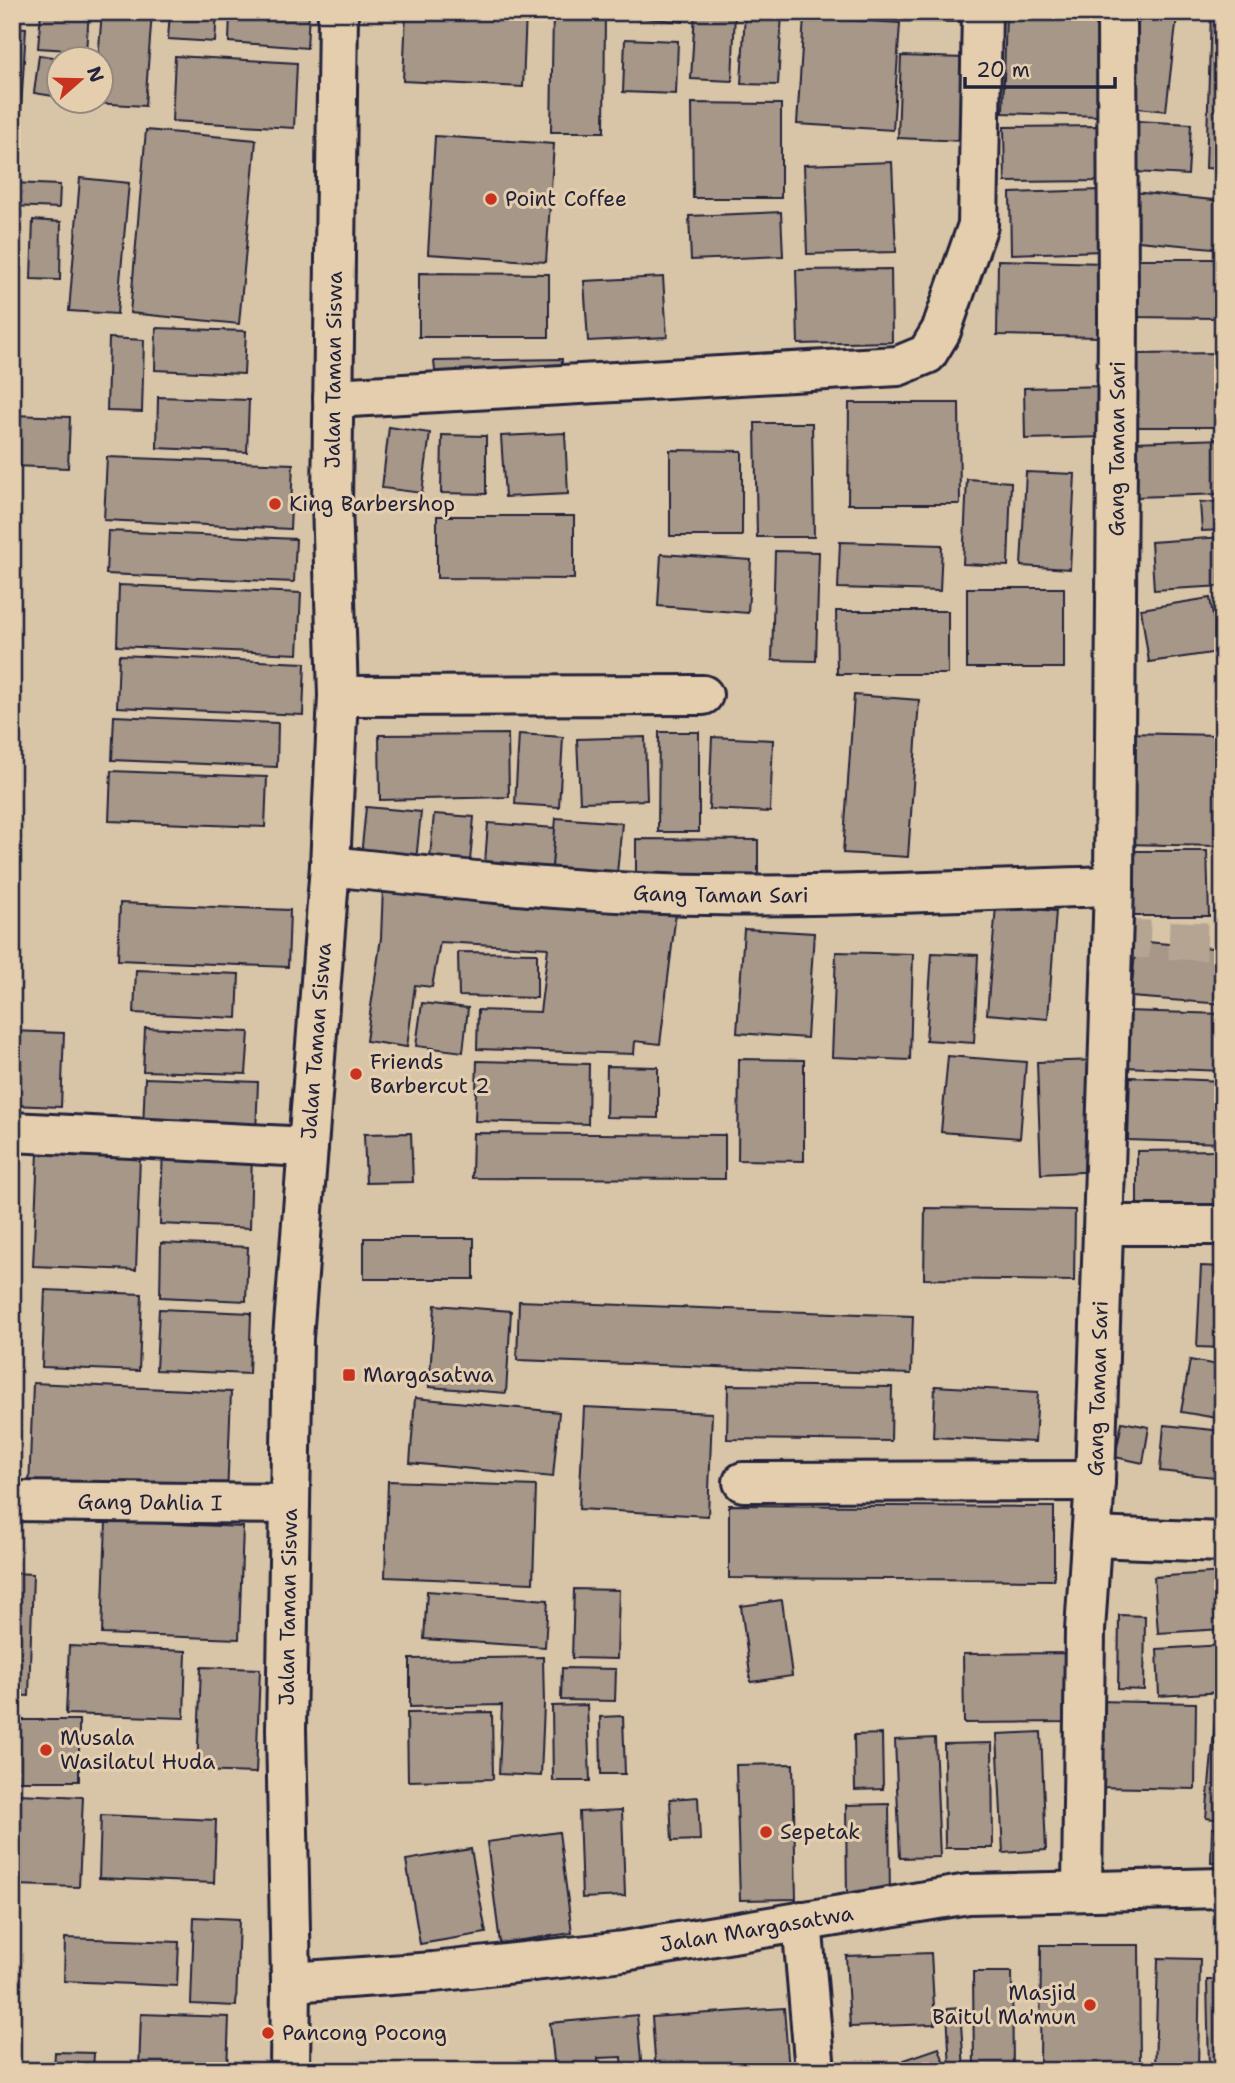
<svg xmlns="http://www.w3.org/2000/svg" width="1235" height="2083" font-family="'Shantell Sans',sans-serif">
<rect width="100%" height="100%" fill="#d8c4a6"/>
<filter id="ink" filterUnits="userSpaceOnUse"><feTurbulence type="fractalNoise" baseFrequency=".0143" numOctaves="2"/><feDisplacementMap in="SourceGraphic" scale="14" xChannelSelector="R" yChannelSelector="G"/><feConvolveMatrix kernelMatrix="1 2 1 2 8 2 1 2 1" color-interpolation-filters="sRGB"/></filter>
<g filter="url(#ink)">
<path fill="#a69788" stroke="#22223b" stroke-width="2" d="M 41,12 L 89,12 L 86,51 L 38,48 Z
M 102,12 L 152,12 L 145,106 L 94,103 L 102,102 L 102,60 L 98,60 Z
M 170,12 L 217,12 L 215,42 L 168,39 Z
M 230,12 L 309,12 L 307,48 L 229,42 Z
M 406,12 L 526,12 L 523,87 L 403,81 Z
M 553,12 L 605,12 L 604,132 L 551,132 Z
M 626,12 L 684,12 L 683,22 L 625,16 Z
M 695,12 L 735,12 L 732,81 L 691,79 Z
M 745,12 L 782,12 L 778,85 L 741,84 Z
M 902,12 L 966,12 L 966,22 L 902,21 Z
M 1006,12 L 1104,12 L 1101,116 L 1003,113 Z
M 1129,12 L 1177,16 L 1166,111 L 1119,106 Z
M 1211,12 L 1223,12 L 1223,169 L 1206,168 Z
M 804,17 L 900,23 L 893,130 L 797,124 Z
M 12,27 L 26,28 L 17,175 L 12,175 Z
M 625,39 L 678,41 L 676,94 L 623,92 Z
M 39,55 L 72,60 L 60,60 L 60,97 L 34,93 Z
M 175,56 L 297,63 L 294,128 L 172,121 Z
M 901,56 L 966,58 L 963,141 L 898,138 Z
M 692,103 L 781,104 L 781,198 L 693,198 Z
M 1137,121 L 1191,124 L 1188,175 L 1135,172 Z
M 1101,126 L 1102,181 L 1005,182 L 1004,127 Z
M 146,130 L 256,140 L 239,324 L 130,313 Z
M 435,136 L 554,144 L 546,262 L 428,254 Z
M 892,162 L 896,252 L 807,254 L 804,165 Z
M 80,178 L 129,183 L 117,314 L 69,311 Z
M 12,183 L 60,185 L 59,208 L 12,206 Z
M 1101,190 L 1103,251 L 1011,254 L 1010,193 Z
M 1133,192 L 1223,201 L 1223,249 L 1128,240 Z
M 781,212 L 783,256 L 691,260 L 689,216 Z
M 12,213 L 21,213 L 16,288 L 12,288 Z
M 33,220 L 61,222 L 60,280 L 31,279 Z
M 1131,259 L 1216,259 L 1216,318 L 1131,317 Z
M 998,260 L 1103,263 L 1102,337 L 997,335 Z
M 891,269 L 892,342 L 798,344 L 796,270 Z
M 419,273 L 549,274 L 549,337 L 419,337 Z
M 663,277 L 667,337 L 588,341 L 584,281 Z
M 156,328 L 246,331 L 244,374 L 155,370 Z
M 109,338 L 144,340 L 142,412 L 107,411 Z
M 1223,353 L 1223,427 L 1132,427 L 1132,354 Z
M 562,359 L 561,378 L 436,381 L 434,361 Z
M 1107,386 L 1108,437 L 1025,439 L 1024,388 Z
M 158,397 L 249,400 L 247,452 L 157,448 Z
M 849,403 L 959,403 L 960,504 L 848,504 Z
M 12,415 L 70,417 L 68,468 L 12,466 Z
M 755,423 L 812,423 L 814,537 L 757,537 Z
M 389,427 L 430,433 L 422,493 L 382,488 Z
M 565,433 L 568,494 L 505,497 L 501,436 Z
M 442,435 L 486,436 L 486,494 L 441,493 Z
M 1223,439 L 1223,494 L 1135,497 L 1133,442 Z
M 670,450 L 742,451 L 742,536 L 670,536 Z
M 107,457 L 293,464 L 290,529 L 104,520 Z
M 1026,472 L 1075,474 L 1070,569 L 1021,566 Z
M 967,479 L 1011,482 L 1008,566 L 963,564 Z
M 1223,501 L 1223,530 L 1202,531 L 1200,503 Z
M 437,516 L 574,516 L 574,579 L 437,578 Z
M 108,531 L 296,539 L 294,582 L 106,574 Z
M 1223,537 L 1223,586 L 1154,590 L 1151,542 Z
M 840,542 L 942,545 L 940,591 L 838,588 Z
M 775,551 L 819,552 L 816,661 L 772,660 Z
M 661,554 L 751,560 L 748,613 L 658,606 Z
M 119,585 L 301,593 L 298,654 L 117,646 Z
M 967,588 L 1064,588 L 1064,668 L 967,668 Z
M 1210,598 L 1219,652 L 1149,662 L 1141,609 Z
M 836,611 L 948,611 L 948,674 L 837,674 Z
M 119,655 L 305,663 L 303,715 L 117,707 Z
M 854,695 L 919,700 L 908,857 L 843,853 Z
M 114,716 L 278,723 L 277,767 L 112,760 Z
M 659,732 L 699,732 L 699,832 L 658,832 Z
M 1124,733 L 1220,735 L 1218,846 L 1122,844 Z
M 508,734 L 509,797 L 380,800 L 379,735 Z
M 519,734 L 563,737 L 559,807 L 515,804 Z
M 645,737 L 647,800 L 580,802 L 577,739 Z
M 712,737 L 773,740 L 770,812 L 709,809 Z
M 111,771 L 267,777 L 265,827 L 109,821 Z
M 366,807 L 421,812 L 416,861 L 361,856 Z
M 434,814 L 474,817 L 469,872 L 429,868 Z
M 556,818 L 622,823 L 616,883 L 551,877 Z
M 488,823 L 555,828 L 551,881 L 484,876 Z
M 636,839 L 758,840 L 758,887 L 636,887 Z
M 1130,851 L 1207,851 L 1209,916 L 1129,916 Z
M 383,887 L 676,913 L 660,1044 L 635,1041 L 634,1054 L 477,1049 L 478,1010 L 540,1012 L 548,948 L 440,942 L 432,987 L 415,985 L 407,1047 L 366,1041 L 381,938 Z
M 120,903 L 290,910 L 288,967 L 118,960 Z
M 996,906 L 1056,911 L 1048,1019 L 987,1014 Z
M 744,929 L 814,933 L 807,1038 L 737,1033 Z
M 1136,941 L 1223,949 L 1223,1004 L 1131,997 Z
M 458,952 L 537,953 L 537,998 L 459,996 Z
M 836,952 L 913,954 L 910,1060 L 832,1057 Z
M 932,953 L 978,955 L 974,1043 L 926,1040 Z
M 136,970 L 239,974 L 237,1018 L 134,1013 Z
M 422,1003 L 468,1008 L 463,1052 L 416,1046 Z
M 1126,1011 L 1223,1014 L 1223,1071 L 1124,1067 Z
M 145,1028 L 249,1032 L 246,1074 L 143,1071 Z
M 12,1031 L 64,1033 L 61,1107 L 12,1105 Z
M 948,1056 L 1026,1062 L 1020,1138 L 941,1132 Z
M 739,1059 L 804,1060 L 804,1161 L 738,1160 Z
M 1098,1060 L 1101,1171 L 1041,1174 L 1037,1062 Z
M 477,1061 L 589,1064 L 588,1124 L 475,1121 Z
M 607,1066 L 658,1067 L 658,1118 L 606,1117 Z
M 1130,1077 L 1223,1081 L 1223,1143 L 1128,1140 Z
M 145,1078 L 258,1082 L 256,1134 L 143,1129 Z
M 411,1133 L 413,1182 L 366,1183 L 364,1134 Z
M 473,1133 L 725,1135 L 725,1179 L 472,1178 Z
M 163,1150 L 252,1153 L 250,1228 L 160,1224 Z
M 1223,1150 L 1223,1212 L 1137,1213 L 1137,1151 Z
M 38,1152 L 140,1156 L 136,1270 L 33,1266 Z
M 925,1208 L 1075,1210 L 1074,1281 L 924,1279 Z
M 364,1238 L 474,1238 L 474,1279 L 364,1279 Z
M 161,1243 L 248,1247 L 246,1301 L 160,1297 Z
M 1201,1266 L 1223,1267 L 1223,1348 L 1197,1347 Z
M 45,1290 L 142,1294 L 139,1371 L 42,1367 Z
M 519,1301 L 913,1316 L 911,1374 L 517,1360 Z
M 435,1305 L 511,1311 L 506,1393 L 429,1387 Z
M 159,1309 L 251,1313 L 249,1374 L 156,1370 Z
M 1190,1360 L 1223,1366 L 1223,1419 L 1181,1412 Z
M 33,1383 L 231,1392 L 227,1498 L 29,1490 Z
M 728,1385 L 892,1387 L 891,1441 L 727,1439 Z
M 935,1386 L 1038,1392 L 1035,1442 L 933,1437 Z
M 415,1398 L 559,1412 L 553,1477 L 410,1463 Z
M 584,1407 L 712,1413 L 708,1516 L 579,1509 Z
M 1122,1422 L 1149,1427 L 1143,1463 L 1115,1457 Z
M 1164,1425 L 1223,1431 L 1223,1478 L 1160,1471 Z
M 388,1481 L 536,1486 L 533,1583 L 385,1577 Z
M 729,1505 L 1054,1507 L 1054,1580 L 729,1578 Z
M 106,1521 L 243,1527 L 239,1639 L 102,1634 Z
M 1223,1572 L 1223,1629 L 1158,1633 L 1154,1577 Z
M 12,1573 L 33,1574 L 29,1696 L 12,1695 Z
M 574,1589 L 619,1590 L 617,1659 L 572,1658 Z
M 427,1591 L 548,1600 L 545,1647 L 424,1639 Z
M 782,1600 L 792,1676 L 751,1682 L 741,1606 Z
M 1119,1615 L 1145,1616 L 1144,1690 L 1118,1689 Z
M 1223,1645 L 1223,1692 L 1159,1696 L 1157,1649 Z
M 69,1646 L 186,1651 L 184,1718 L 66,1714 Z
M 1078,1653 L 1078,1722 L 964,1723 L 963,1654 Z
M 543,1657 L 544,1705 L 541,1776 L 499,1774 L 502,1705 L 410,1707 L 410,1659 Z
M 201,1667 L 260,1669 L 256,1773 L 197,1771 Z
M 562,1668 L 616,1669 L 615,1701 L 561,1700 Z
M 1217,1700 L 1223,1700 L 1223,1820 L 1206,1818 Z
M 1095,1701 L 1196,1703 L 1195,1789 L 1095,1787 Z
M 587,1705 L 590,1781 L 553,1781 L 552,1706 Z
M 492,1712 L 493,1779 L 408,1781 L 407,1713 Z
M 623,1716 L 625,1774 L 601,1774 L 600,1717 Z
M 12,1720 L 79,1720 L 79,1781 L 12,1781 Z
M 1041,1732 L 1046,1850 L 1003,1853 L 997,1734 Z
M 882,1734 L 883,1789 L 855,1790 L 854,1735 Z
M 935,1738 L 940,1857 L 900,1858 L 895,1740 Z
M 992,1743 L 993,1848 L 945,1848 L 944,1744 Z
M 793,1764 L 796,1899 L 740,1900 L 736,1765 Z
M 18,1794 L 83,1797 L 79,1887 L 15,1885 Z
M 698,1797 L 700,1840 L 672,1841 L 670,1799 Z
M 889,1804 L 890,1901 L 847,1902 L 846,1805 Z
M 622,1810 L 625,1896 L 582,1898 L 579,1812 Z
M 101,1815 L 216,1820 L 214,1883 L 99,1878 Z
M 1212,1828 L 1223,1828 L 1223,1863 L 1211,1862 Z
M 559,1832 L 572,1933 L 500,1943 L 487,1842 Z
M 471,1849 L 486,1933 L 420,1944 L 406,1860 Z
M 194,1917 L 239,1919 L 236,2006 L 191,2004 Z
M 65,1938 L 179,1942 L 177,1986 L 64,1981 Z
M 1041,1945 L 1139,1945 L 1140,2067 L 1040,2066 Z
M 931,1953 L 935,2024 L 850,2027 L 846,1956 Z
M 1158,1958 L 1200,1959 L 1198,2071 L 1155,2071 Z
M 973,1972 L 1012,1972 L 1013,2069 L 974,2069 Z
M 1207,1980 L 1223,1980 L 1223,2071 L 1209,2071 Z
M 784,2008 L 789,2071 L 656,2071 L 652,2017 Z
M 960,2008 L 964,2070 L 950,2071 L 947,2009 Z
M 141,2014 L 229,2017 L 227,2071 L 139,2071 Z
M 637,2015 L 642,2071 L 623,2071 L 622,2057 L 598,2058 L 598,2071 L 555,2071 L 550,2023 Z
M 939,2048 L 947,2071 L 908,2071 L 904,2060 Z
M 55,2052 L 94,2053 L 93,2071 L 54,2071 Z"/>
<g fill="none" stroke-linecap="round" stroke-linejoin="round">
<path stroke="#b4a491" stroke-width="38" stroke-dasharray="38 19" stroke-linecap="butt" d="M 1112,938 L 1223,942"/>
<defs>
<g id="street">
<path d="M 333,398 L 898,366 L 927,354 L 941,331 L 978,225 L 982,12"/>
<path d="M 338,696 L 703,695"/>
<path id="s1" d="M 330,866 C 441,878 552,890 663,894 C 813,899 964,890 1114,886"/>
<path d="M 12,1132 L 308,1147"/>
<path d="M 1104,1225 L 1223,1225"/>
<path d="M 743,1482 L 1095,1481"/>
<path id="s2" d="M 12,1501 L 290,1504"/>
<path d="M 1092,1537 L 1223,1542"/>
<path id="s3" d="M 1082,1890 L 1085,1630 L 1095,1481 L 1114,886 L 1118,317 L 1117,12"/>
<path d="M 802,1921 L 815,2071"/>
<path id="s4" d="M 291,1982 L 434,1972 L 624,1951 L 968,1894 L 1223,1888"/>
</g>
<g id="secondary">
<path id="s5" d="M 290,2071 L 291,1982 L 286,1729 L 293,1338 L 330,866 L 338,696 L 332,502 L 338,12"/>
</g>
</defs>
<use href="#street" stroke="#22223b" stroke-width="44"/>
<use href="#secondary" stroke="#22223b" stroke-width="44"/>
<use href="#street" stroke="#e4cead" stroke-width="38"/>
<use href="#secondary" stroke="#e4cead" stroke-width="38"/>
</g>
</g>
<g fill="#c8321e" stroke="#e4cead" stroke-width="2.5">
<circle cx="491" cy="199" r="7"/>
<circle cx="275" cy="504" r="7"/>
<circle cx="356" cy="1074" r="7"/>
<rect x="342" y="1368" width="14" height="14" rx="3.5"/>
<circle cx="46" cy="1750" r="7"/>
<circle cx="766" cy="1832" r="7"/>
<circle cx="1090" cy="2005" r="7"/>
<circle cx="268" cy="2033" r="7"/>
</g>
<g text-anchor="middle" stroke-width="6" stroke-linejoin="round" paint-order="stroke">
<g font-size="21" fill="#22223b" stroke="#e4cead" text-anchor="start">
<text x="505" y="206">Point Coffee</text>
<text x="289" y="511">King Barbershop</text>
<text x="370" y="1069">Friends<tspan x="370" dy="24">Barbercut 2</tspan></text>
<text x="363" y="1382">Margasatwa</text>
<text x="60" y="1745">Musala<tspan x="60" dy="24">Wasilatul Huda</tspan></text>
<text x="780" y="1839">Sepetak</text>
<text x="1076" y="2000" text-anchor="end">Masjid<tspan x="1076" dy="24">Baitul Ma'mun</tspan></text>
<text x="282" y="2040">Pancong Pocong</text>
</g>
<g font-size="21" fill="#22223b" stroke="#e4cead">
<text dy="7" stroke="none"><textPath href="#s5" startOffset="1703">Jalan Taman Siswa</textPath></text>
<text dy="7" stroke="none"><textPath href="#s3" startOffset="1442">Gang Taman Sari</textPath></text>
<text dy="7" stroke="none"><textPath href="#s1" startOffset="392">Gang Taman Sari</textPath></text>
<text dy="7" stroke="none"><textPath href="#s5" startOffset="1031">Jalan Taman Siswa</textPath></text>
<text dy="7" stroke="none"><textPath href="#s3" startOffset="502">Gang Taman Sari</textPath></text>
<text dy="7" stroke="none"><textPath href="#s2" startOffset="138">Gang Dahlia I</textPath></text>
<text dy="7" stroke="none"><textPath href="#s5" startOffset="464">Jalan Taman Siswa</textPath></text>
<text dy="7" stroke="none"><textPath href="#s4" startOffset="469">Jalan Margasatwa</textPath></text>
</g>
</g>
<rect width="1235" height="2083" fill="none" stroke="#e4cead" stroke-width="42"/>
<rect x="21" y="21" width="1193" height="2041" fill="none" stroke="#22223b" stroke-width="2.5" filter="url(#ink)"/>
<g transform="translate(80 80) rotate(70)"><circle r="33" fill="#e4cead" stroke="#96897f" stroke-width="2"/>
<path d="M0-5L12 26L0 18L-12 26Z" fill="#c8321e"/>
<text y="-10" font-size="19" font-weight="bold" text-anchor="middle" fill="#22223b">N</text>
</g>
<path d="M965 77v10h150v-10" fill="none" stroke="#22223b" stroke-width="3.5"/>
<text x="976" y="77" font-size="21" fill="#22223b" stroke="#e4cead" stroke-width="5" paint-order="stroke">20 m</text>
</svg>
